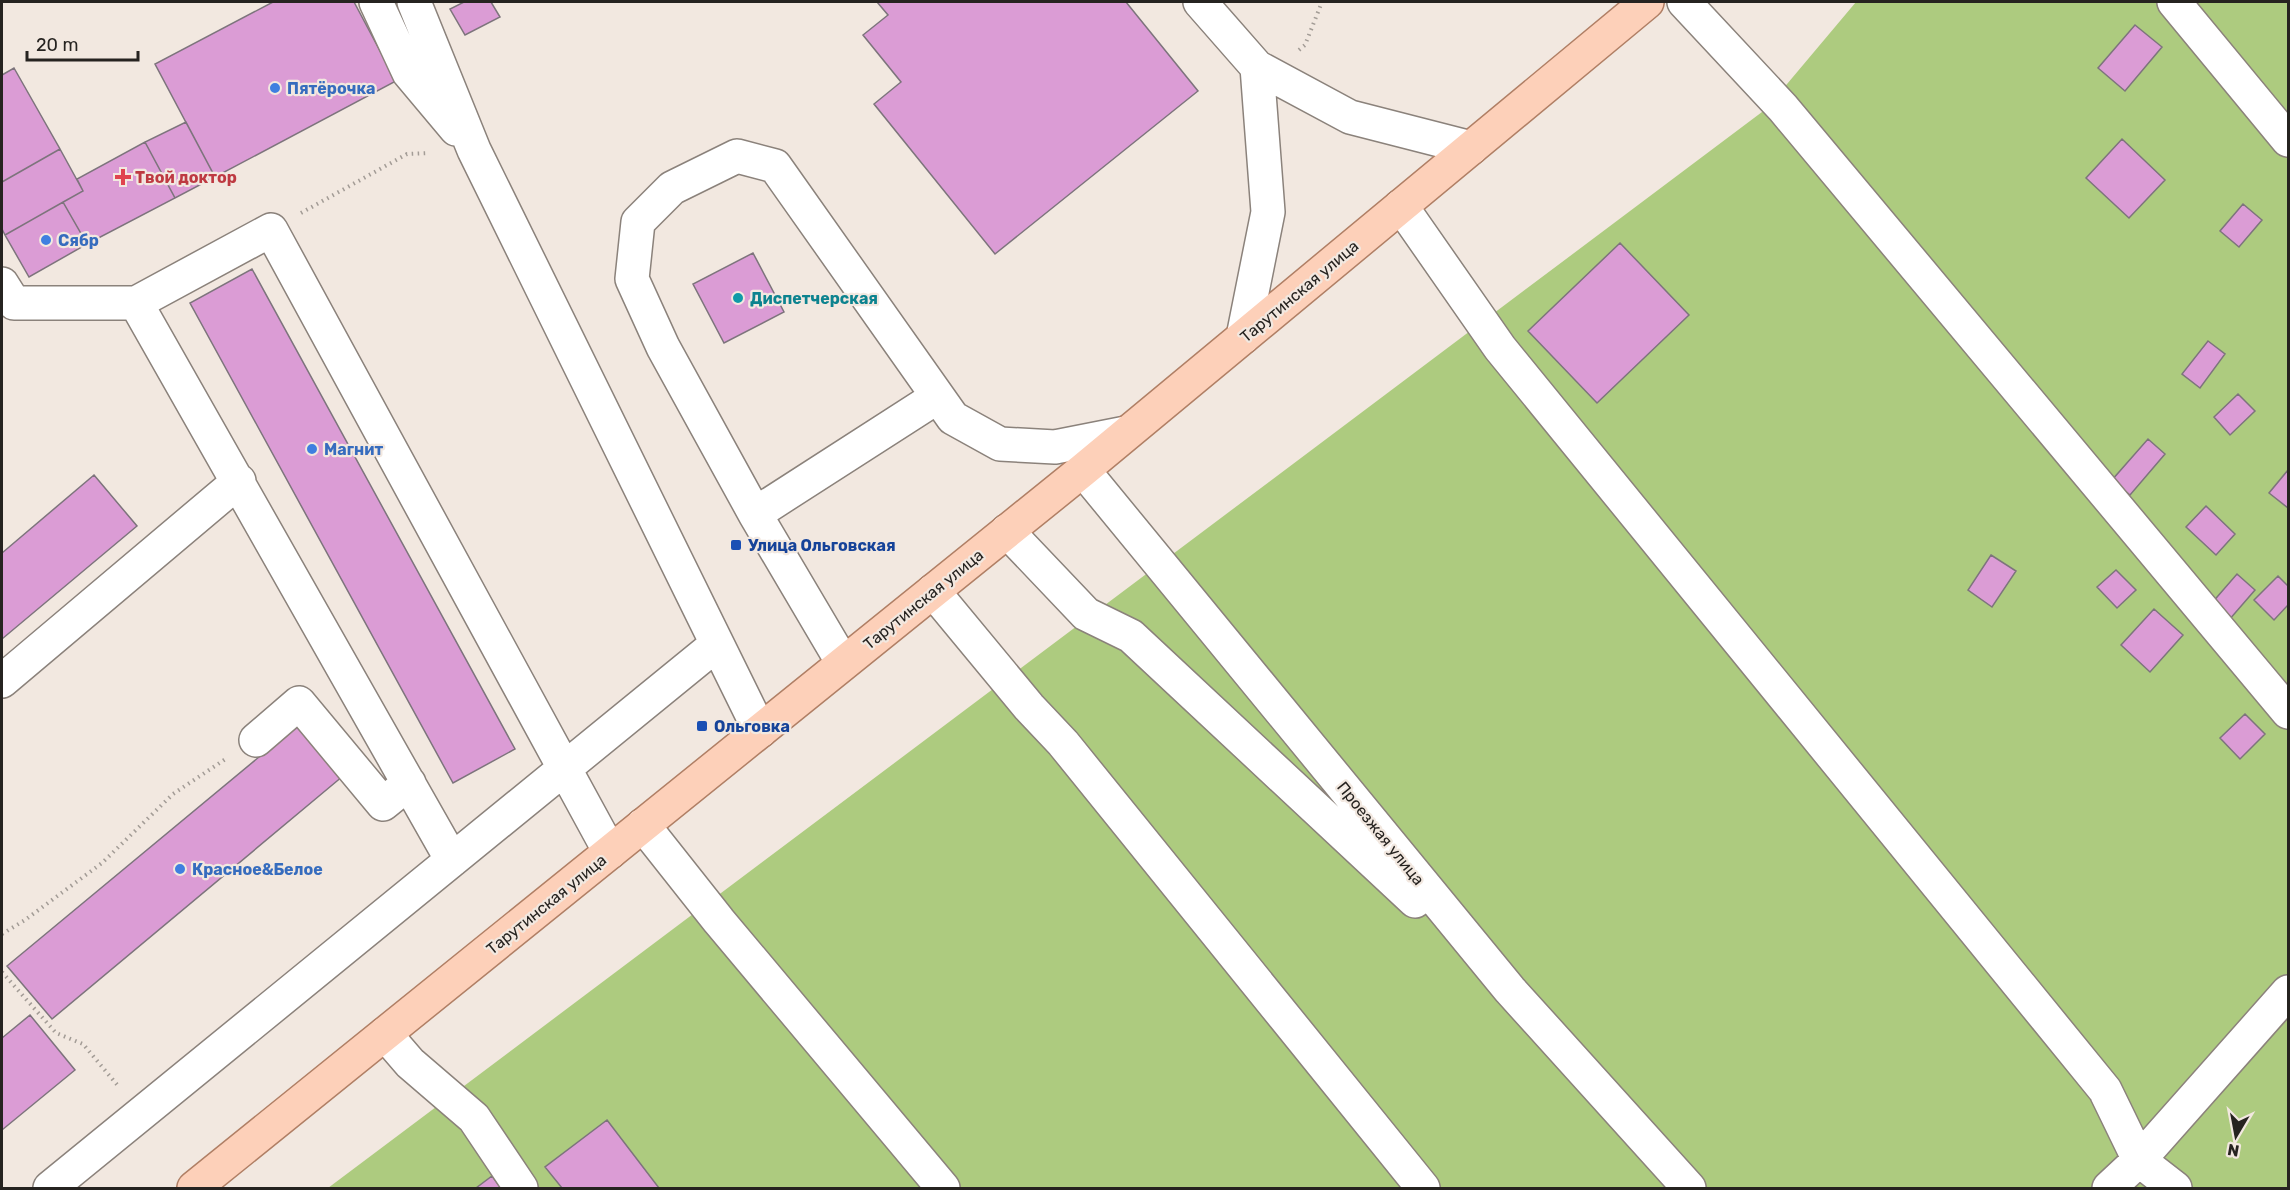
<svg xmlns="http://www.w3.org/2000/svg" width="2290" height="1190" font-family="Rubik,sans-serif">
<rect width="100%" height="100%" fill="#f2e8e0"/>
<path fill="#adcb7f" d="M 1856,2 L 2288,2 L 2288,1188 L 328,1188 L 1766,109 Z"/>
<path fill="#db9cd5" stroke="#7d747c" stroke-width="1.5" d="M 273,2 L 354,2 L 396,81 L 215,177 L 155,64 Z
M 464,2 L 491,2 L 500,17 L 465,35 L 450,9 Z
M 877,2 L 1126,2 L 1198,91 L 995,254 L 874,104 L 901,82 L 863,35 L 888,15 Z
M 2135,25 L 2162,47 L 2125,91 L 2098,68 Z
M 14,68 L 60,149 L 2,182 L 2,75 Z
M 186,122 L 215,177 L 175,198 L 145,142 Z
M 2122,139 L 2165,180 L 2129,218 L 2086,178 Z
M 145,142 L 175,198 L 87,244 L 63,202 L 83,191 L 77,179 Z
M 60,149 L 83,191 L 5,235 L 2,229 L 2,182 Z
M 63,202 L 87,244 L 29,277 L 5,235 Z
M 2243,204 L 2262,220 L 2239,247 L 2220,231 Z
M 1620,243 L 1689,315 L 1597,403 L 1528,331 Z
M 753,253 L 784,312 L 724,343 L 693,284 Z
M 252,269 L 515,749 L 453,783 L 190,303 Z
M 2208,341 L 2225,354 L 2200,388 L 2182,374 Z
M 2238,394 L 2255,411 L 2230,435 L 2214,417 Z
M 2148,439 L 2165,454 L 2130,495 L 2112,480 Z
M 2288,470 L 2288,508 L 2269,493 Z
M 94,475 L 137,526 L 2,639 L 2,553 Z
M 2206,506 L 2235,534 L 2216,555 L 2186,527 Z
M 1991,555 L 2016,571 L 1992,607 L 1968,590 Z
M 2116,570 L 2136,590 L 2117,608 L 2097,587 Z
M 2237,574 L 2255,590 L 2229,620 L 2211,604 Z
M 2278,576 L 2288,586 L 2288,605 L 2274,620 L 2254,600 Z
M 2154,609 L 2183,635 L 2150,672 L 2121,645 Z
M 2245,714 L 2265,734 L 2240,759 L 2220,738 Z
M 300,723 L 343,776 L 52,1019 L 7,966 Z
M 30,1015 L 75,1070 L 2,1130 L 2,1038 Z
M 607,1120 L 659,1188 L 562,1188 L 545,1167 Z
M 492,1176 L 501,1188 L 476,1188 Z"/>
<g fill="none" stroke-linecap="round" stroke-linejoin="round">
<defs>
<path id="minor" d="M 376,2 L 409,73 L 456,129
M 414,2 L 474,150 L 760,731
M 1200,2 L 1257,67 L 1268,212 L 1243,337
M 1684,2 L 1783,108 L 2288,712
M 2174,2 L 2288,140
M 1257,67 L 1350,117 L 1471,148
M 1401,206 L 1500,348 L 2105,1090 L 2139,1160 L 2175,1188
M 2,284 L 14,303 L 136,303
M 1083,470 L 1510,990 L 1689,1188
M 755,514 L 663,347 L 632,279 L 638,222 L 672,188 L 737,156 L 775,166 L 953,418 L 1000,444 L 1055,447 L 1126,433
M 1007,531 L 1086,614 L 1131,636 L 1415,901
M 933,591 L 1029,707 L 1063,743 L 1423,1188
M 843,663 L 755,514 L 937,397
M 2,681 L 239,481
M 256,740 L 299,703 L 383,804 L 409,783
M 643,825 L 719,921 L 943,1188
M 452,860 L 136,303 L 271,230 L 610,852
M 385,1034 L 410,1063 L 474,1118 L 521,1188
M 50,1188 L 717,644
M 2109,1188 L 2139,1160 L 2288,992"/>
<path id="major" d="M 194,1188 L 1083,470 L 1647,2"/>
</defs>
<use href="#minor" stroke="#8b827b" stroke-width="36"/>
<use href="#major" stroke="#b07f65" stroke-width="36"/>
<path stroke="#a39c96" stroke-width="4" stroke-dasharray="1.5 4.5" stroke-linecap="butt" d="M 1299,50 L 1305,45 L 1322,2
M 301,213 L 407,154 L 428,153
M 2,934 L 25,920 L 102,863 L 173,794 L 227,758
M 2,972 L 56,1033 L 83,1044 L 119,1087"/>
<use href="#minor" stroke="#fff" stroke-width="33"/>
<use href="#major" stroke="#fdd0b9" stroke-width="33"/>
</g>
<g fill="#3f7fe0" stroke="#f2e8e0" stroke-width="2">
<circle cx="275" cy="88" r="6"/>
<circle cx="46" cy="240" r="6"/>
<circle cx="312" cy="449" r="6"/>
<circle cx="180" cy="869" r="6"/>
</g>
<path fill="#e0444e" stroke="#f2e8e0" stroke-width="2" d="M120 168h6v6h6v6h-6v6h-6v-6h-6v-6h6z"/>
<circle fill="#0f9aa8" stroke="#f2e8e0" stroke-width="2" cx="738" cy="298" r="6"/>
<g fill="#1a4fb4" stroke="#f2e8e0" stroke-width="2">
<rect x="730" y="539" width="12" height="12" rx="3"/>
<rect x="696" y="720" width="12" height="12" rx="3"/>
</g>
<g text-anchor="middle" stroke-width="4.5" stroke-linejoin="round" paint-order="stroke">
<g font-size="16" font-weight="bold" fill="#366cbe" stroke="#f2e8e0" text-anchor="start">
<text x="287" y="94">Пятёрочка</text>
<text x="58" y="246">Сябр</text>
<text x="324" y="455">Магнит</text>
<text x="192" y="875">Красное&amp;Белое</text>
</g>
<g font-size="16" font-weight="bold" fill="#be3a42" stroke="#f2e8e0" text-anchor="start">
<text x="135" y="183">Твой доктор</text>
</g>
<g font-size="16" fill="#262320" stroke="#f2e8e0">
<text transform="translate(1299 291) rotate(-40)" y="6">Тарутинская улица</text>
<text transform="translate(923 599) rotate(-39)" y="6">Тарутинская улица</text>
<text transform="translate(1381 833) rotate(51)" y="6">Проезжая улица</text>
<text transform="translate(546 904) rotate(-39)" y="6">Тарутинская улица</text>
</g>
<g font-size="16" font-weight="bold" fill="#0d838f" stroke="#f2e8e0" text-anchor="start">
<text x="750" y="304">Диспетчерская</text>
</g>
<g font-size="16" font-weight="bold" fill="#164399" stroke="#f2e8e0" text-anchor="start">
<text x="748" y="551">Улица Ольговская</text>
<text x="714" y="732">Ольговка</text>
</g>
</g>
<rect width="2290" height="1190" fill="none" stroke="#262320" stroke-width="6"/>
<g transform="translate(2236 1136) rotate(190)" stroke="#f2e8e0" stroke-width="4.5" paint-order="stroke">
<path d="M0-4.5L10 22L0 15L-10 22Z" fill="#262320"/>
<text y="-9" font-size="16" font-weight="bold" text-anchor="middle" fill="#262320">N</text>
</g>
<path d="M27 51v9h111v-9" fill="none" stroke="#262320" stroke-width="3"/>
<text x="36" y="51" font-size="18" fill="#262320" stroke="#f2e8e0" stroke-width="4.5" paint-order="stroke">20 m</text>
</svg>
